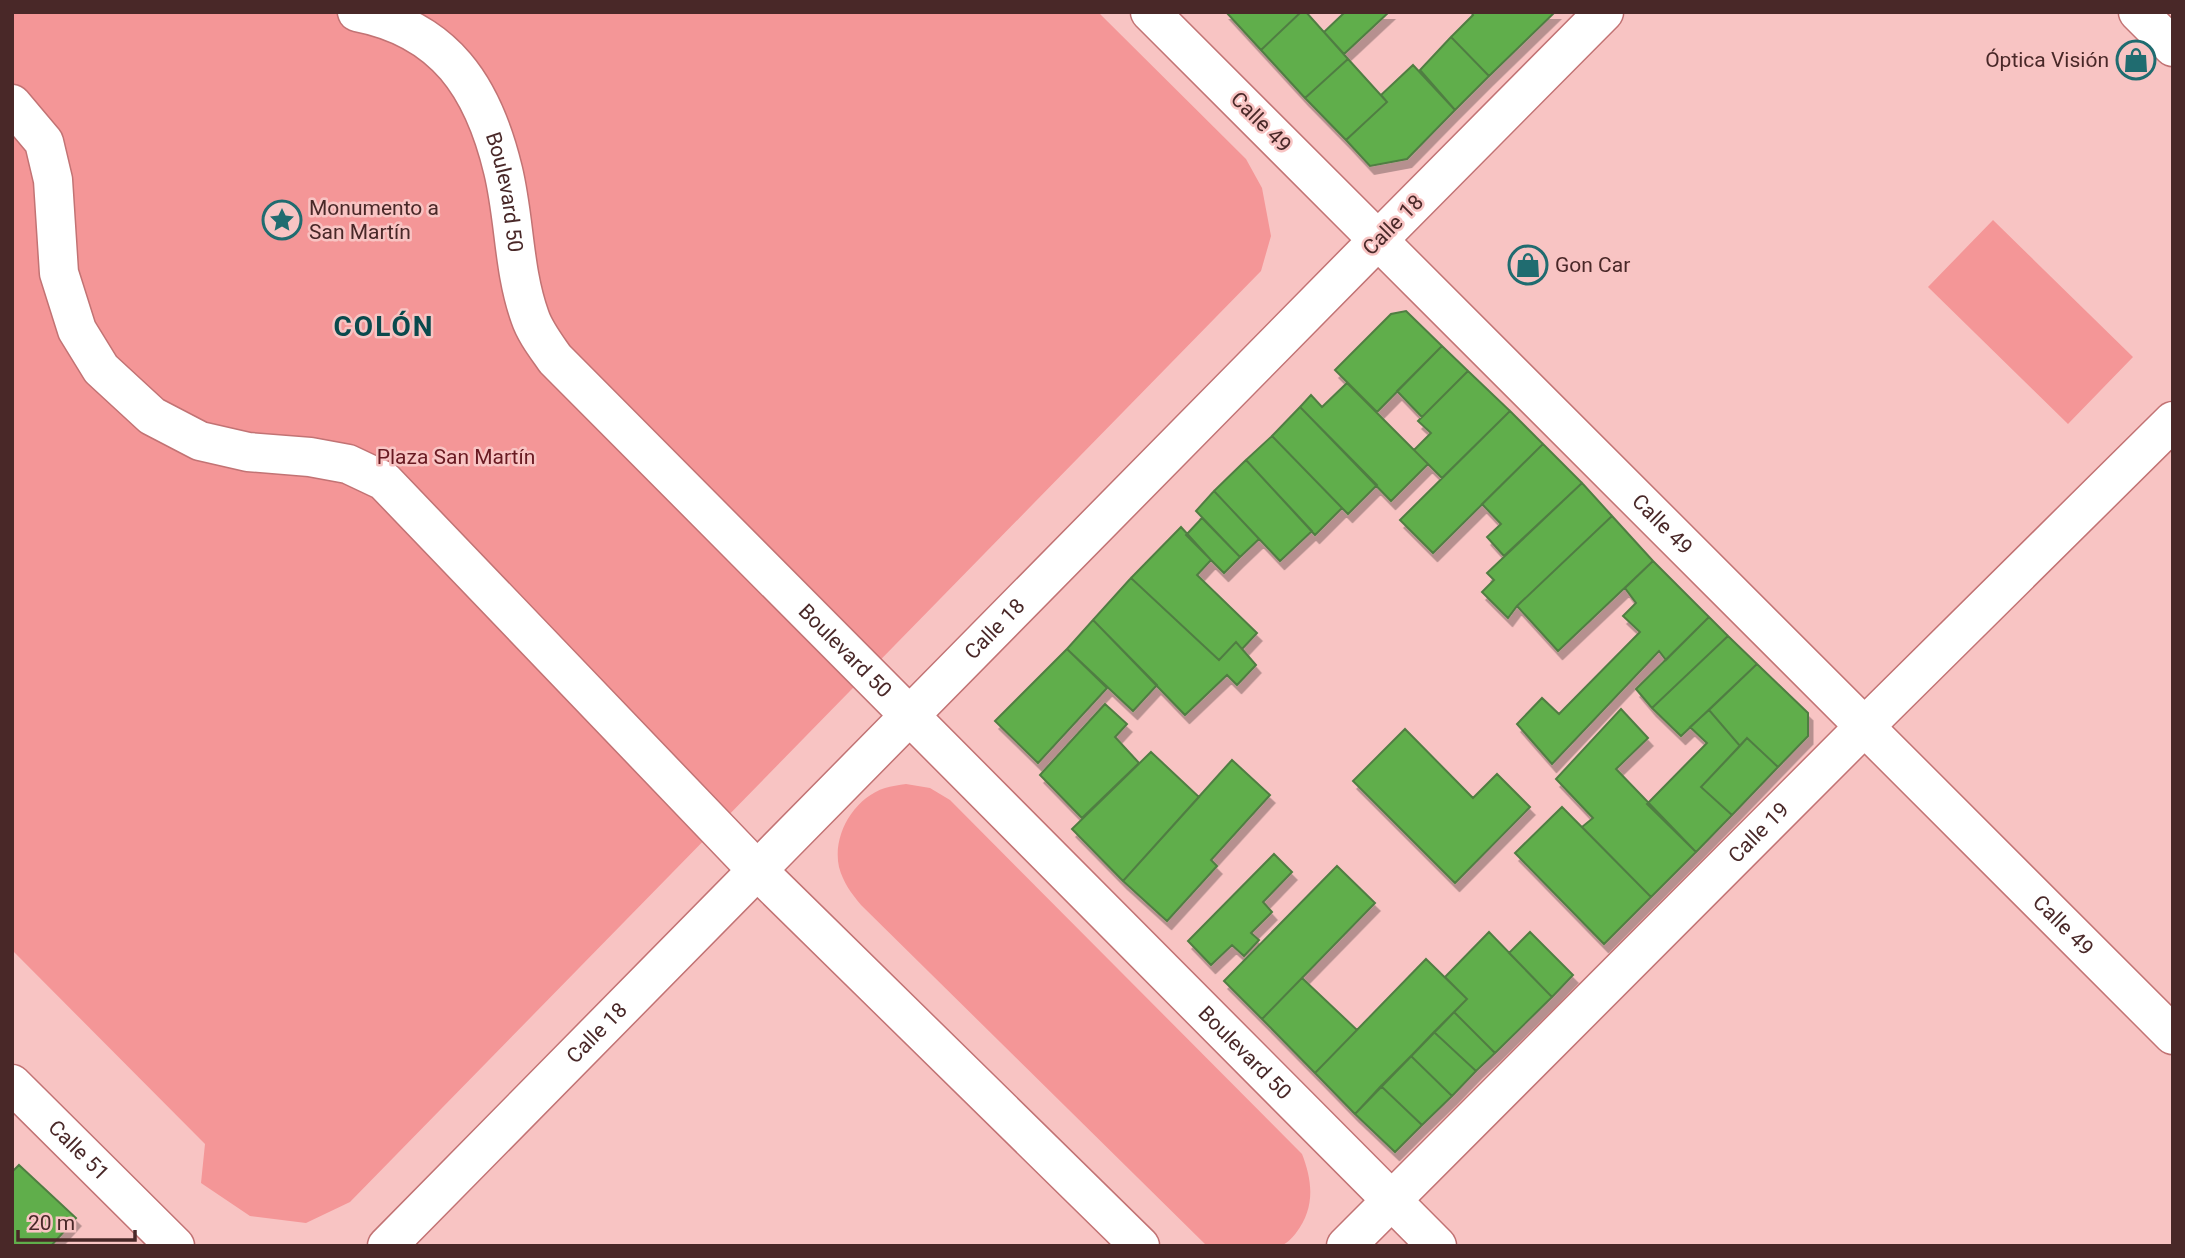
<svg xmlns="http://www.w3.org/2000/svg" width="2185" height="1258" font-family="Roboto,sans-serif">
<defs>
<filter id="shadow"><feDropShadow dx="4.5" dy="8" stdDeviation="0" flood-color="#0004"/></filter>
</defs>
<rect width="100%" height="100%" fill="#f8c4c3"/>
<path fill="#f49697" d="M 12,12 L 1098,12 L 1246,159 L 1262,188 L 1271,236 L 1261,271 L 350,1202 L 306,1223 L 250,1216 L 201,1183 L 205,1144 L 12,950 Z
M 1993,220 L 2133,357 L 2068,424 L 1928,287 Z
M 906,784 L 930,788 L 950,800 L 1302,1154 C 1313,1182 1315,1208 1296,1233 C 1292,1238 1286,1245 1279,1246 C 1256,1249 1230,1246 1207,1246 L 861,905 C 851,893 843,882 839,867 C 832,835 854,798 885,788 C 891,786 899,785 906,784 Z"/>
<path fill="#61ae4c" stroke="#507e43" stroke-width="2" filter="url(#shadow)" d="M 1226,12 L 1301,12 L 1261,50 Z
M 1301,12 L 1306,12 L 1348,59 L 1305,98 L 1261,50 Z
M 1345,12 L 1389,12 L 1344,54 L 1324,32 Z
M 1471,12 L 1555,12 L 1489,76 L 1451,37 L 1473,15 Z
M 1451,37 L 1489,76 L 1455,110 L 1420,70 Z
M 1348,59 L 1387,102 L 1346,140 L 1305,98 Z
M 1413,65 L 1455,110 L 1407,159 L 1370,166 L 1346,140 L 1387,102 L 1381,95 Z
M 1406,311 L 1442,346 L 1377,412 L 1335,370 L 1391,314 Z
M 1442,346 L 1468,371 L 1422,417 L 1397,391 Z
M 1468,371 L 1510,411 L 1442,478 L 1414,450 L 1431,433 L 1418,421 Z
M 1347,383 L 1428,464 L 1391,501 L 1300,407 L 1311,395 L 1322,407 Z
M 1300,407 L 1377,485 L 1348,514 L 1272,436 Z
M 1510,411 L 1543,444 L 1433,553 L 1400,520 Z
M 1272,436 L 1342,508 L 1315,535 L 1246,460 Z
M 1543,444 L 1582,483 L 1504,556 L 1487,537 L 1501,524 L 1482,504 Z
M 1246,460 L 1312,531 L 1280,561 L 1214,491 Z
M 1582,483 L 1612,516 L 1517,606 L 1508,618 L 1482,592 L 1494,580 L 1487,573 Z
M 1214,491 L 1259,539 L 1240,557 L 1196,511 Z
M 1612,516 L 1653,561 L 1558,651 L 1517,606 Z
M 1202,518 L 1240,557 L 1224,573 L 1186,535 Z
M 1181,527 L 1211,560 L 1197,575 L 1257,633 L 1242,649 L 1236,642 L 1219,660 L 1131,578 Z
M 1653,561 L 1709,617 L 1666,660 L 1659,651 L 1552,764 L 1517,724 L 1542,698 L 1559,714 L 1640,632 L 1623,616 L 1636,603 L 1625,588 Z
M 1131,578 L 1219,660 L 1236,642 L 1256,665 L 1237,685 L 1227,675 L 1185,715 L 1093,620 Z
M 1709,617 L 1728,636 L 1652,708 L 1636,689 Z
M 1093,620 L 1157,685 L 1133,711 L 1067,649 Z
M 1728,636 L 1757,664 L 1681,736 L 1652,708 Z
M 1067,649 L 1107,688 L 1038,763 L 995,721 Z
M 1757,664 L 1808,713 L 1808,736 L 1778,767 L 1747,738 L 1740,746 L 1709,710 Z
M 1105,704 L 1127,724 L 1115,737 L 1139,763 L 1082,818 L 1040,775 Z
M 1621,709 L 1648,738 L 1616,769 L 1696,852 L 1651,897 L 1582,827 L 1593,818 L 1556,779 Z
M 1709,710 L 1740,746 L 1701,787 L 1732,815 L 1696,852 L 1647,804 L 1707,743 L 1690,727 Z
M 1405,729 L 1473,798 L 1497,774 L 1530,807 L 1455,883 L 1353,781 Z
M 1747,738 L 1778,767 L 1732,815 L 1701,787 Z
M 1151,752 L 1199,797 L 1123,881 L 1072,829 Z
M 1232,760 L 1270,795 L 1211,860 L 1217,866 L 1167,921 L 1123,881 Z
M 1562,807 L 1651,897 L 1604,944 L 1515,853 Z
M 1274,854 L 1292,872 L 1263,902 L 1272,912 L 1251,933 L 1259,940 L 1244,956 L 1232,945 L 1211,965 L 1188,941 Z
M 1337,866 L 1375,903 L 1262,1019 L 1224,981 Z
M 1489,932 L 1552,997 L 1495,1053 L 1454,1012 L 1467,999 L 1445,977 Z
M 1530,932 L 1573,975 L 1552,997 L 1509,953 Z
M 1426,959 L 1467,999 L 1355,1114 L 1315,1073 Z
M 1302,978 L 1357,1030 L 1315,1073 L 1262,1019 Z
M 1454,1012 L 1495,1053 L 1476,1071 L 1434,1032 Z
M 1434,1032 L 1476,1071 L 1452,1096 L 1411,1056 Z
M 1411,1056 L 1452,1096 L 1422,1125 L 1381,1086 Z
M 1381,1086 L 1422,1125 L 1395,1152 L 1355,1114 Z
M 19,1165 L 76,1218 L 51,1246 L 12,1246 L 12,1172 Z"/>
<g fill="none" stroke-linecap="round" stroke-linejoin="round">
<defs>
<g id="street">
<path id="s1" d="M 1604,12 L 1378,240 L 2173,1035"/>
<path d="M 2138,12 L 2173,47"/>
<path id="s2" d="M 1346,1246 L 1865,726 L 2173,421"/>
</g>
<g id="secondary">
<path id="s3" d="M 357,12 C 445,29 483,87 503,170 C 515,219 513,270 530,317 C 535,332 546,346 555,359 L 1437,1246"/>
<path d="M 12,104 L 44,142 L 53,180 L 59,273 L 77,330 L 101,369 L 152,416 L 200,441 L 248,452 L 310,457 L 348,464 L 384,481 L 757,870 L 1140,1246"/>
<path id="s4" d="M 12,1084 L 175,1246"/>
<path id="s5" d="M 387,1246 L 1378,240 L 1150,12"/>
</g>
</defs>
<use href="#street" stroke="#c27374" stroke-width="41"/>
<use href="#secondary" stroke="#c27374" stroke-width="41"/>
<use href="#street" stroke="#fff" stroke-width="38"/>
<use href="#secondary" stroke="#fff" stroke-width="38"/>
</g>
<defs>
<symbol id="shop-ring" viewBox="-11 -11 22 22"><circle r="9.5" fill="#f8c4c3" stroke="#206c70" stroke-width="1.5"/><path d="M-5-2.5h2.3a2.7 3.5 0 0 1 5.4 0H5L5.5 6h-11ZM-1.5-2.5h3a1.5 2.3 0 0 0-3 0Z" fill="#206c70"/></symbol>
<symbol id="sight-ring" viewBox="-11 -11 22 22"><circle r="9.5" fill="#f8c4c3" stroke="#206c70" stroke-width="1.5"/><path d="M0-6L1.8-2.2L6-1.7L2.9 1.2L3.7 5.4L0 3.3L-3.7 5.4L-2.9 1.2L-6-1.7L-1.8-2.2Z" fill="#206c70"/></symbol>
</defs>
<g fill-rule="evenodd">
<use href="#shop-ring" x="2114" y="38" width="44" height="44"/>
<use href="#sight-ring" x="260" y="198" width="44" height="44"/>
<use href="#shop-ring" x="1506" y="243" width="44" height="44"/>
</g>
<g text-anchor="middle" stroke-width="5" stroke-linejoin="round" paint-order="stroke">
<g font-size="21" fill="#492828" stroke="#f8c4c3" text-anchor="start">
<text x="2109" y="67" text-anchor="end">Óptica Visión</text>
<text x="309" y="215">Monumento a<tspan x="309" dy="24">San Martín</tspan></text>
<text x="1555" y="272">Gon Car</text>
</g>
<g font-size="21" fill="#492828" stroke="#f8c4c3">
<text transform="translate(1261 122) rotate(45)" y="7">Calle 49</text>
<text dy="7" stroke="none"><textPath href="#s3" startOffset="252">Boulevard 50</textPath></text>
<text transform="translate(1393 225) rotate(-45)" y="7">Calle 18</text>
<text dy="7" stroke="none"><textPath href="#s1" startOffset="723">Calle 49</textPath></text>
<text dy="7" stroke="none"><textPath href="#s5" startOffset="866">Calle 18</textPath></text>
<text dy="7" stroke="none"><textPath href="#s3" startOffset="840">Boulevard 50</textPath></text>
<text dy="7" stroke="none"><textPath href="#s2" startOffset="584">Calle 19</textPath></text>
<text dy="7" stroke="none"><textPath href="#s1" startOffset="1290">Calle 49</textPath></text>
<text dy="7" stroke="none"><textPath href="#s5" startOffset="299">Calle 18</textPath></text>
<text dy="7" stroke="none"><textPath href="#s3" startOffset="1407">Boulevard 50</textPath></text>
<text dy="7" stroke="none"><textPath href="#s4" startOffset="94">Calle 51</textPath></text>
</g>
<g font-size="21" fill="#691a22" stroke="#f8c4c3">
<text x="456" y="464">Plaza San Martín</text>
</g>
<g font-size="28" font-weight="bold" letter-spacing="2" fill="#094a4d" stroke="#f8c4c3">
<text x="384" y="336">COLÓN</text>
</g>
</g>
<rect width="2185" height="1258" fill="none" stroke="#492828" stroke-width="28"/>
<path d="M18 1230v10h117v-10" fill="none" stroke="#492828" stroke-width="3.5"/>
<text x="28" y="1230" font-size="21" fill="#492828" stroke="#f8c4c3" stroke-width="5" paint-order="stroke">20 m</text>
</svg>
